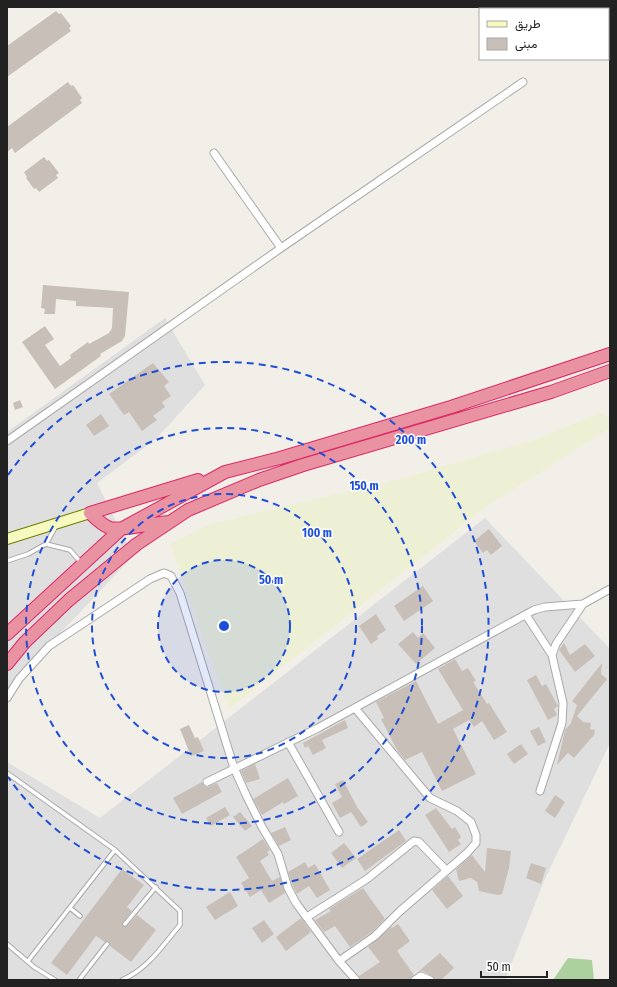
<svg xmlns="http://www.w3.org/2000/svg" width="617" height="987" font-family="'Fira Sans Condensed',Vazirmatn,sans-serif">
<rect width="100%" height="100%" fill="#f2efe9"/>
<path fill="#e0dfdf" d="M 165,318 L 205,385 L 156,439 L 97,483 L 133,556 L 7,690 L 7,432 Z
M 485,518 L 610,649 L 610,743 L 544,881 L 505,980 L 7,980 L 7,762 L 100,818 Z"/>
<path fill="#eef0d5" d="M 599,413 L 610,418 L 610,428 L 486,507 L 229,709 L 170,544 L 211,524 L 407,477 L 534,440 Z"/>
<path fill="#add19e" d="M 568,958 L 592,960 L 594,980 L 553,980 Z"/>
<path fill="#c7bfb8" d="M 56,11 L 59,14 L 61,13 L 71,26 L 69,28 L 71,31 L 7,77 L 7,46 Z
M 68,82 L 71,86 L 73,85 L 82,98 L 80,100 L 82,103 L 15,153 L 12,148 L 7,152 L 7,127 Z
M 44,157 L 47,161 L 49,160 L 59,173 L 56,175 L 58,178 L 39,192 L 36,188 L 34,189 L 26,178 L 27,177 L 24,172 Z
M 43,285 L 129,292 L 125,336 L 122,341 L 100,354 L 101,356 L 55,389 L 22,342 L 45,326 L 54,339 L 45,345 L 60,366 L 71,358 L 70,355 L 88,342 L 89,344 L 109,333 L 112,328 L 113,308 L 76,306 L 76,301 L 56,299 L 55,314 L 44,314 L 45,309 L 41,308 Z
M 153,363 L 169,382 L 164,386 L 171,396 L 162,402 L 165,407 L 153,416 L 157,420 L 142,431 L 129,412 L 124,415 L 109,394 Z
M 20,400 L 23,407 L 15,410 L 13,403 Z
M 101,414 L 109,426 L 94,436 L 86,425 Z
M 489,529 L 502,546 L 491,555 L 487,550 L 483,553 L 474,541 Z
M 423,586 L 433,601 L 404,621 L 394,606 Z
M 376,614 L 386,630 L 377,636 L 378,639 L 371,644 L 359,626 Z
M 413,632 L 418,638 L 423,633 L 435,648 L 416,664 L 398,644 Z
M 564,643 L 570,655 L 585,644 L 595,656 L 575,672 L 559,650 Z
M 455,659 L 462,671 L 468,668 L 476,681 L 473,682 L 487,704 L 489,703 L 507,732 L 494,740 L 482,721 L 474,727 L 469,720 L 453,729 L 476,774 L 442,791 L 422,752 L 405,760 L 397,750 L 381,719 L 384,718 L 376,702 L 416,681 L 438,724 L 463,710 L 438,669 Z
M 602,663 L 601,674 L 607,679 L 577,716 L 583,722 L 591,723 L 590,729 L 595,730 L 594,735 L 574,758 L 568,753 L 557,765 L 565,730 L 571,723 L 577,705 L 572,701 Z
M 536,675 L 542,686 L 546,684 L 558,706 L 554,709 L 557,715 L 548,720 L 527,680 Z
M 345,720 L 348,728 L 322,740 L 326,748 L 313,755 L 308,746 L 305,748 L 303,743 Z
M 189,725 L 195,738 L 198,737 L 204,751 L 191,756 L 180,729 Z
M 539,727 L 546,742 L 538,746 L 530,731 Z
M 521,744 L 528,754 L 514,764 L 507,754 Z
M 255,764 L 260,779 L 246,783 L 241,771 Z
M 288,778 L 298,796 L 284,804 L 283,802 L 262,815 L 253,799 Z
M 343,780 L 357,807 L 368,822 L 361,827 L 351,812 L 340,818 L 332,803 L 342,797 L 335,784 Z
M 202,782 L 204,786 L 207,787 L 217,783 L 222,792 L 182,814 L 173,798 Z
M 555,795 L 565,802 L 555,818 L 545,811 Z
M 225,807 L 230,815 L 211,826 L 206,818 Z
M 436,808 L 452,829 L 455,827 L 461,837 L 458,840 L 461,844 L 449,852 L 425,815 Z
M 240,812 L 252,826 L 245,831 L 233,817 Z
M 285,827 L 291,840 L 279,846 L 271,833 Z
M 399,830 L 406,841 L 365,871 L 357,859 Z
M 263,839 L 270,850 L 267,852 L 269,855 L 260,861 L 272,881 L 280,877 L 285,893 L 269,903 L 261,890 L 250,897 L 241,883 L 249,878 L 236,857 Z
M 344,843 L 356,858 L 342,868 L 331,853 Z
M 487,848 L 511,851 L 509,868 L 502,894 L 498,895 L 479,891 L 477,882 L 471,878 L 459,881 L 456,869 L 472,855 L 485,872 Z
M 305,862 L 308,868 L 315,864 L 330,890 L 317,898 L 309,886 L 297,894 L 293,886 L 288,872 Z
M 531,863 L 546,868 L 541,884 L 526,878 Z
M 122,869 L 144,885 L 127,907 L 132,911 L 123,922 L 122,925 L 127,926 L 137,915 L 156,930 L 131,962 L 110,946 L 109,941 L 105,942 L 96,936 L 67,975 L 51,963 Z
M 448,876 L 463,896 L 447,909 L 432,890 Z
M 363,888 L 385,919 L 372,932 L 350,947 L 335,926 L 324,932 L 315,920 L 331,911 L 329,909 Z
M 230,892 L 238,906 L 215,920 L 206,907 Z
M 301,918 L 311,932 L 286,951 L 276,937 Z
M 264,920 L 274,934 L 262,943 L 252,928 Z
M 398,924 L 410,941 L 397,951 L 414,975 L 410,980 L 361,980 L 359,976 L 380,962 L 368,947 L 391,927 L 392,928 Z
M 440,953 L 454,968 L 441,980 L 435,980 L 432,976 L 423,971 L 418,972 Z"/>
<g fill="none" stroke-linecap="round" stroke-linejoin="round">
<defs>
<path id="lane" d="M 46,544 L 70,550 L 82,564
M 7,561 L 28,554 L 46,544 L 56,526
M 7,773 L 115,850 L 28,961
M 115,850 L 180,911 L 180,925 C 162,946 148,969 122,980
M 70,908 L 80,916
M 125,924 L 156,887
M 7,944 L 34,967 L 55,980
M 79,980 L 107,944"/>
<path id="street" d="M 214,153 L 281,248
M 7,441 L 281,248 L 523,82
M 526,615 L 552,655 L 563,703 L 562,723 L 540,791
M 552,655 L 556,644 L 583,604
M 7,698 L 19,679 L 49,646 L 150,579 L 164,573 L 171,576 L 180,593 L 234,768 L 247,797 L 262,827 L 278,854 L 288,888 L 296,903 L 339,961 L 356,980
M 288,742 L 339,832
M 207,782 L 318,728 L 534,610 L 545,607 L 583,604 L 610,589
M 307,917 L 367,879 L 414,841 L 419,842 L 446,870
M 339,961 L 375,936 L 399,912 L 467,853 L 476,843 L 476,835 L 471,822 L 457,811 L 430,798 L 355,708
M 415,980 L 421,976 L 430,980"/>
<path id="secondary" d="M 7,539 L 90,513"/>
<path id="highway" d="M 90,513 L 198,480
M 90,513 C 96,519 102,525 110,528 C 122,531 154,523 169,522
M 7,634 L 121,529 L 225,472 L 280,458 L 451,407 L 610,354
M 7,664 L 25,642 L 69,600 L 137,544 L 188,510 L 259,480 L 303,465 L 551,392 L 610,371"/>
</defs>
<use href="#lane" stroke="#a9a9a9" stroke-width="5.5"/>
<use href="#street" stroke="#a9a9a9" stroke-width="9"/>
<use href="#secondary" stroke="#707d05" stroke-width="12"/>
<use href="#highway" stroke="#dc2a67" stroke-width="14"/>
<use href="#lane" stroke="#fff" stroke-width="3.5"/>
<use href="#street" stroke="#fff" stroke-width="7"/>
<use href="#secondary" stroke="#f7fabf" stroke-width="10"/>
<use href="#highway" stroke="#e892a2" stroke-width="12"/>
</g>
<circle cx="224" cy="626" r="66" fill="#1d4ed8" fill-opacity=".12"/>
<g fill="none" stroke="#1d4ed8" stroke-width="2" stroke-dasharray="7 5">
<circle cx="224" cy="626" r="66"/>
<circle cx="224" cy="626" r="132"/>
<circle cx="224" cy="626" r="198"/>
<path d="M8 475A264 264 0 1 1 8 777"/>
</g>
<circle cx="224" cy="626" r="6" fill="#1d4ed8" stroke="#fff" stroke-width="2"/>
<g font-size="12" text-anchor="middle" font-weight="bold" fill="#1d4ed8" stroke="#fff" stroke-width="3" stroke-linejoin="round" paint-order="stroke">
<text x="411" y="444">200 m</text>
<text x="364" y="490">150 m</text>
<text x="317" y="537">100 m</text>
<text x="271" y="584">50 m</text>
</g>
<rect width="617" height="987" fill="none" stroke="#222222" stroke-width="16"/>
<rect x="479" y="8" width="130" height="52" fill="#ffffff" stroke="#a7a7a7"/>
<rect x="487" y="21" width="20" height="6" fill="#f7fabf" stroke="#a7a7a7"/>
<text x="515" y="28" font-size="12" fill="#222222">طريق</text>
<rect x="487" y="38" width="20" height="12" fill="#c7bfb8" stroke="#a7a7a7"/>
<text x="515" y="48" font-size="12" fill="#222222">مبنى</text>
<path d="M481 971v6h66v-6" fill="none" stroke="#222222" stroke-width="2"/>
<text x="487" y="971" font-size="12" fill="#222222" stroke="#ffffff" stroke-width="3" paint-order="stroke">50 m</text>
</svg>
